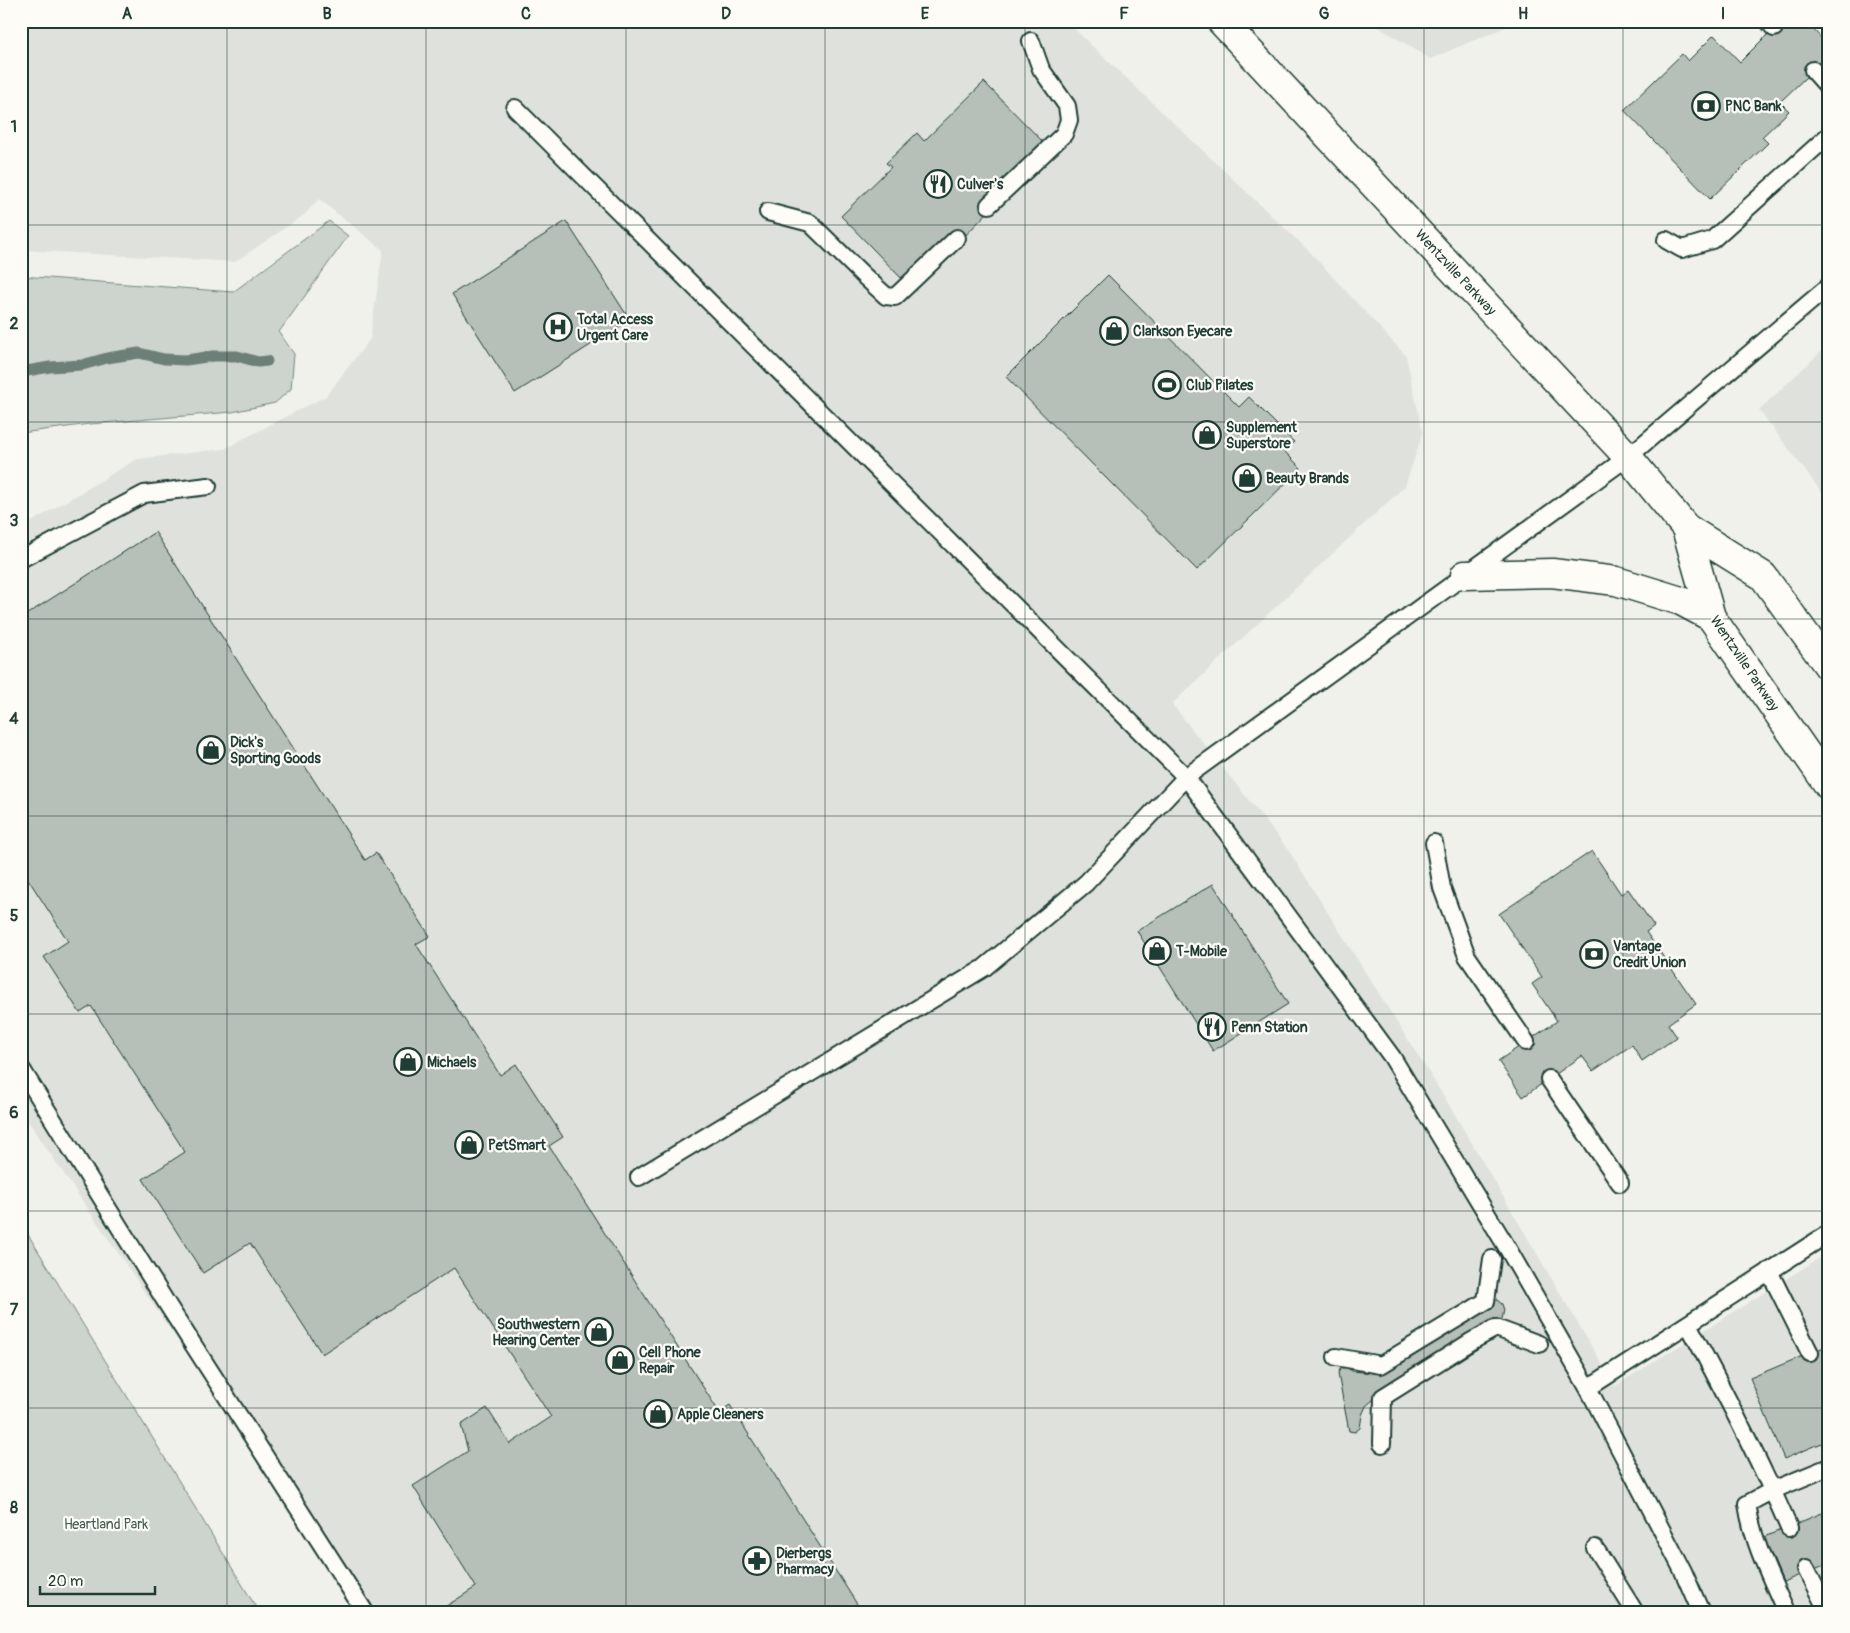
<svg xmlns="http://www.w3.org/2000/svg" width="1850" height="1633" font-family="Pangolin,sans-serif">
<rect width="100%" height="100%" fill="#f0f1eb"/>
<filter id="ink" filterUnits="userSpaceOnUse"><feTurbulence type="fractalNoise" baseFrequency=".02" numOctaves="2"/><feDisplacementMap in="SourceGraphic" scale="10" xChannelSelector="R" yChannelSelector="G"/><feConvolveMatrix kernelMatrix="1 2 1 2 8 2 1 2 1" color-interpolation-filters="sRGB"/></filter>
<g filter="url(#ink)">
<path fill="#dfe2dc" d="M 21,21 L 1066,21 L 1310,252 L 1406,356 L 1423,433 L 1405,486 L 1172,704 L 1287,848 L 1448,1103 L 1615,1386 L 1829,1252 L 1829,1612 L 363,1612 L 21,1111 L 21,528 L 137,459 L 224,449 L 326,396 L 370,339 L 383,250 L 319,199 L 304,215 L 235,262 L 21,250 Z
M 1374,21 L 1520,21 L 1430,59 L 1377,26 Z
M 1829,344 L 1829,502 L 1759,410 Z"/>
<path fill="#cdd3cd" stroke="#768880" d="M 329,221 L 348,236 L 279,332 L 294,354 L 291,389 L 275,403 L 232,412 L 90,424 L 21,433 L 21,276 L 233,292 Z
M 21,1223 L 259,1612 L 21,1612 Z"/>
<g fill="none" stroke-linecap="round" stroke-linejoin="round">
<path stroke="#6c8077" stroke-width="11" d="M 21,372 L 50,367 L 82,365 L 107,358 L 139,353 L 164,359 L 186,360 L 213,356 L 237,356 L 258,362 L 267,361"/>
</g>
<path fill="#b6bfb8" stroke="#1f3d34" d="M 1781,21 L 1805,21 L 1829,46 L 1829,55 L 1780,102 L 1789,111 L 1762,137 L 1768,143 L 1710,199 L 1624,110 L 1682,54 L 1688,61 L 1714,35 L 1740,62 Z
M 984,82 L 1044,143 L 992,208 L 960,241 L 951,232 L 903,280 L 841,216 L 891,167 L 886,163 L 917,133 L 924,141 Z
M 566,221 L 630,320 L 515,393 L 452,294 Z
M 1108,275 L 1239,407 L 1249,397 L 1294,442 L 1284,451 L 1301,468 L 1197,570 L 1006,377 Z
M 155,532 L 365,860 L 376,853 L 430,936 L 416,944 L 500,1075 L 516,1064 L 563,1137 L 549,1146 L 719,1412 L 730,1405 L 862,1612 L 437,1612 L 476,1587 L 413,1486 L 468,1451 L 461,1425 L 487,1408 L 510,1444 L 551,1417 L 454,1268 L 322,1354 L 250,1243 L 203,1273 L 143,1179 L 185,1152 L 91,1006 L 80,1013 L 44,957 L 68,941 L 21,868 L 21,618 Z
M 1592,851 L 1621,894 L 1628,889 L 1654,926 L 1646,932 L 1696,1004 L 1668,1024 L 1677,1037 L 1642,1061 L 1632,1045 L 1593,1071 L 1582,1056 L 1523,1097 L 1498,1061 L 1557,1021 L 1532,984 L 1542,977 L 1499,914 Z
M 1213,884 L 1288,1004 L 1213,1051 L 1137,931 Z
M 1497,1300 L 1502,1304 L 1504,1310 L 1502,1319 L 1374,1399 L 1366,1406 L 1362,1415 L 1360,1428 L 1355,1432 L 1349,1431 L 1338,1374 L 1340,1369 L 1346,1367 L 1352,1371 L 1374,1373 L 1489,1301 Z
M 1829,1345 L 1829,1440 L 1784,1459 L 1750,1378 Z
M 1822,1513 L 1829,1530 L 1829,1563 L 1783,1582 L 1764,1537 Z"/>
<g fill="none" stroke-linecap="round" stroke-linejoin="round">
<defs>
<path id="lane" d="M 1768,21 L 1774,28
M 1813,70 L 1829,88
M 515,108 L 1186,777 L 1392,1057 L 1508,1249 L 1588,1388 L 1683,1571 L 1701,1612
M 989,205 L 1064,134 L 1069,120 L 1067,106 L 1041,69 L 1031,41
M 768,212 L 810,223 L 863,275 L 886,296 L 895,297 L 957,238
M 1666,240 L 1682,249 L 1712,240 L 1829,135
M 21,559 L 144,494 L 208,486
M 1434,843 L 1442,888 L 1467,956 L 1526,1042
M 21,1068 L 169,1307 L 365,1612
M 1549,1079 L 1620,1183
M 639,1177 L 984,968 L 1086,883 L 1186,777 L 1628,457 L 1829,286
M 1769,1271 L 1810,1353
M 1688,1324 C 1724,1391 1759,1458 1789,1528
M 1336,1357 L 1381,1365 L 1486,1301 L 1492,1259
M 1588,1388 L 1829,1233
M 1382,1444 L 1383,1397 L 1472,1341 L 1496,1328 L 1539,1344
M 1595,1548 L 1635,1612
M 1806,1569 L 1828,1612
M 1786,1612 C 1770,1576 1753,1543 1747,1504 L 1773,1490 L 1829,1467"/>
<path id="primary" d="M 1221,21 L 1628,457 L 1686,528 L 1763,576 L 1829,667
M 1686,528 L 1711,617 L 1829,786
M 1465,575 L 1552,573 L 1616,581 L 1681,601 L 1711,617"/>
</defs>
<use href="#lane" stroke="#1f3d34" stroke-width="20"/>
<use href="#primary" stroke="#1f3d34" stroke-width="31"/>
<use href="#lane" stroke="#fdfcf7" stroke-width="16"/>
<use href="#primary" stroke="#fdfcf7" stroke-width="28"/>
</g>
</g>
<path fill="none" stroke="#1f3d34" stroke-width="1" stroke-opacity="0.55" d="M 227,21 L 227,1612M 426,21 L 426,1612M 626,21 L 626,1612M 825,21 L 825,1612M 1025,21 L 1025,1612M 1224,21 L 1224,1612M 1424,21 L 1424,1612M 1623,21 L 1623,1612M 21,225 L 1829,225M 21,422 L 1829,422M 21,619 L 1829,619M 21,816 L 1829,816M 21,1014 L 1829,1014M 21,1211 L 1829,1211M 21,1408 L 1829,1408"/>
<defs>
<symbol id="bank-ring" viewBox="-11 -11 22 22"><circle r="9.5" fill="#fdfcf7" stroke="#1f3d34" stroke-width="1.5"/><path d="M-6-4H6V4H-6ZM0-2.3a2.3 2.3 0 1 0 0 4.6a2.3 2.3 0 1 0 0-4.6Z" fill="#1f3d34"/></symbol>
<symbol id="restaurant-ring" viewBox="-11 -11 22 22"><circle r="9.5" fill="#fdfcf7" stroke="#1f3d34" stroke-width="1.5"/><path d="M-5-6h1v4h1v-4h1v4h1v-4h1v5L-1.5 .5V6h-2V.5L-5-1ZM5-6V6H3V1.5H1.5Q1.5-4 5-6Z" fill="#1f3d34"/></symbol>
<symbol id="hospital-ring" viewBox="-11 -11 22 22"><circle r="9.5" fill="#fdfcf7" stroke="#1f3d34" stroke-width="1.5"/><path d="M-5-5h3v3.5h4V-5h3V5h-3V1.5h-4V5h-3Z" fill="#1f3d34"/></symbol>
<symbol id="shop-ring" viewBox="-11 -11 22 22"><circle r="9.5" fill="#fdfcf7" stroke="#1f3d34" stroke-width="1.5"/><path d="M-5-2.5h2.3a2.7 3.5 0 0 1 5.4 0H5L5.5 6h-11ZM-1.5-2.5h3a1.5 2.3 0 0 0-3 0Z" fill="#1f3d34"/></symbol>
<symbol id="stadium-ring" viewBox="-11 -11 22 22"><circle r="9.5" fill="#fdfcf7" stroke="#1f3d34" stroke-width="1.5"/><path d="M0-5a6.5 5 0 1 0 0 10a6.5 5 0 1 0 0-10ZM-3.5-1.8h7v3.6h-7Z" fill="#1f3d34"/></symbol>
<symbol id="pharmacy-ring" viewBox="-11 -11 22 22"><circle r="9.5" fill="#fdfcf7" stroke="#1f3d34" stroke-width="1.5"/><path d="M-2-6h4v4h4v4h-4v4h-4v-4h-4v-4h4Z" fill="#1f3d34"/></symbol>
</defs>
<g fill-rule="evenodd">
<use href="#bank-ring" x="1690" y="90" width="32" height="32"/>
<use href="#restaurant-ring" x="922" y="168" width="32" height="32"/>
<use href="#hospital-ring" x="542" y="311" width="32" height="32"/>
<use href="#shop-ring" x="1098" y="315" width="32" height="32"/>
<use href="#stadium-ring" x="1151" y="369" width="32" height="32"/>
<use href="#shop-ring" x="1191" y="419" width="32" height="32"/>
<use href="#shop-ring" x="1231" y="462" width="32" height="32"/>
<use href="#shop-ring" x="195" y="734" width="32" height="32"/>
<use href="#shop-ring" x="1141" y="935" width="32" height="32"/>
<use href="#bank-ring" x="1578" y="938" width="32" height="32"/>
<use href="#restaurant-ring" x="1196" y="1011" width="32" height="32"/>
<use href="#shop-ring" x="392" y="1046" width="32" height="32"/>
<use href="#shop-ring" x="453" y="1129" width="32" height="32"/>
<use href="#shop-ring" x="583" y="1316" width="32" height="32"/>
<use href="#shop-ring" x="604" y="1344" width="32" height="32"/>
<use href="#shop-ring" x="642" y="1398" width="32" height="32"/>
<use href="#pharmacy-ring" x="741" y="1545" width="32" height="32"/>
</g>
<g text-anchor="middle" stroke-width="4.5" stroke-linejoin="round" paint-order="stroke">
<g font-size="14" font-weight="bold" fill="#1f3d34" stroke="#fdfcf7" text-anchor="start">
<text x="1725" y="111">PNC Bank</text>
<text x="957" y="189">Culver's</text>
<text x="577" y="324">Total Access<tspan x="577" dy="16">Urgent Care</tspan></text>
<text x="1133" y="336">Clarkson Eyecare</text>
<text x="1186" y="390">Club Pilates</text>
<text x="1226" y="432">Supplement<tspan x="1226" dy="16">Superstore</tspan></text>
<text x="1266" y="483">Beauty Brands</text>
<text x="230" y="747">Dick's<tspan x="230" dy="16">Sporting Goods</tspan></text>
<text x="1613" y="951">Vantage<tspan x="1613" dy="16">Credit Union</tspan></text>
<text x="1176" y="956">T-Mobile</text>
<text x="1231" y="1032">Penn Station</text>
<text x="427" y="1067">Michaels</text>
<text x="488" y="1150">PetSmart</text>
<text x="580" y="1329" text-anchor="end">Southwestern<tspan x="580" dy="16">Hearing Center</tspan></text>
<text x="639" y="1357">Cell Phone<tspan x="639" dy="16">Repair</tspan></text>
<text x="677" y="1419">Apple Cleaners</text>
<text x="776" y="1558">Dierbergs<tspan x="776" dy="16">Pharmacy</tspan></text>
</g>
<g font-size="14" fill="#1f3d34" stroke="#fdfcf7">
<text transform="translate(1456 272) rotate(47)" y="5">Wentzville Parkway</text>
<text transform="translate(1745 663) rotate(56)" y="5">Wentzville Parkway</text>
</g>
<g font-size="14" fill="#425b53" stroke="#fdfcf7">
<text x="106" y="1529">Heartland Park</text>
</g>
</g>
<rect width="1850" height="1633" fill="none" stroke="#fdfcf7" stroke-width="55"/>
<path d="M40 1586v8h115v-8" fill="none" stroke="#1f3d34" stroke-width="2.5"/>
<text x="48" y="1586" font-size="15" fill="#1f3d34" stroke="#fdfcf7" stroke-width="4" paint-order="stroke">20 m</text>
<rect x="28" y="28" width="1794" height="1578" fill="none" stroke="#1f3d34" stroke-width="2"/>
<g font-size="16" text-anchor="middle" font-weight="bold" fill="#1f3d34">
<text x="127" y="19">A</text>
<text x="327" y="19">B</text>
<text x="526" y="19">C</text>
<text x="726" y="19">D</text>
<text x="925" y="19">E</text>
<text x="1124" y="19">F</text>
<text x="1324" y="19">G</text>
<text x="1523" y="19">H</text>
<text x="1723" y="19">I</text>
<text x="14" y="132">1</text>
<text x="14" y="329">2</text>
<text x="14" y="526">3</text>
<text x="14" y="724">4</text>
<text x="14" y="921">5</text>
<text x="14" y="1118">6</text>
<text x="14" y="1315">7</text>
<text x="14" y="1513">8</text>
</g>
</svg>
